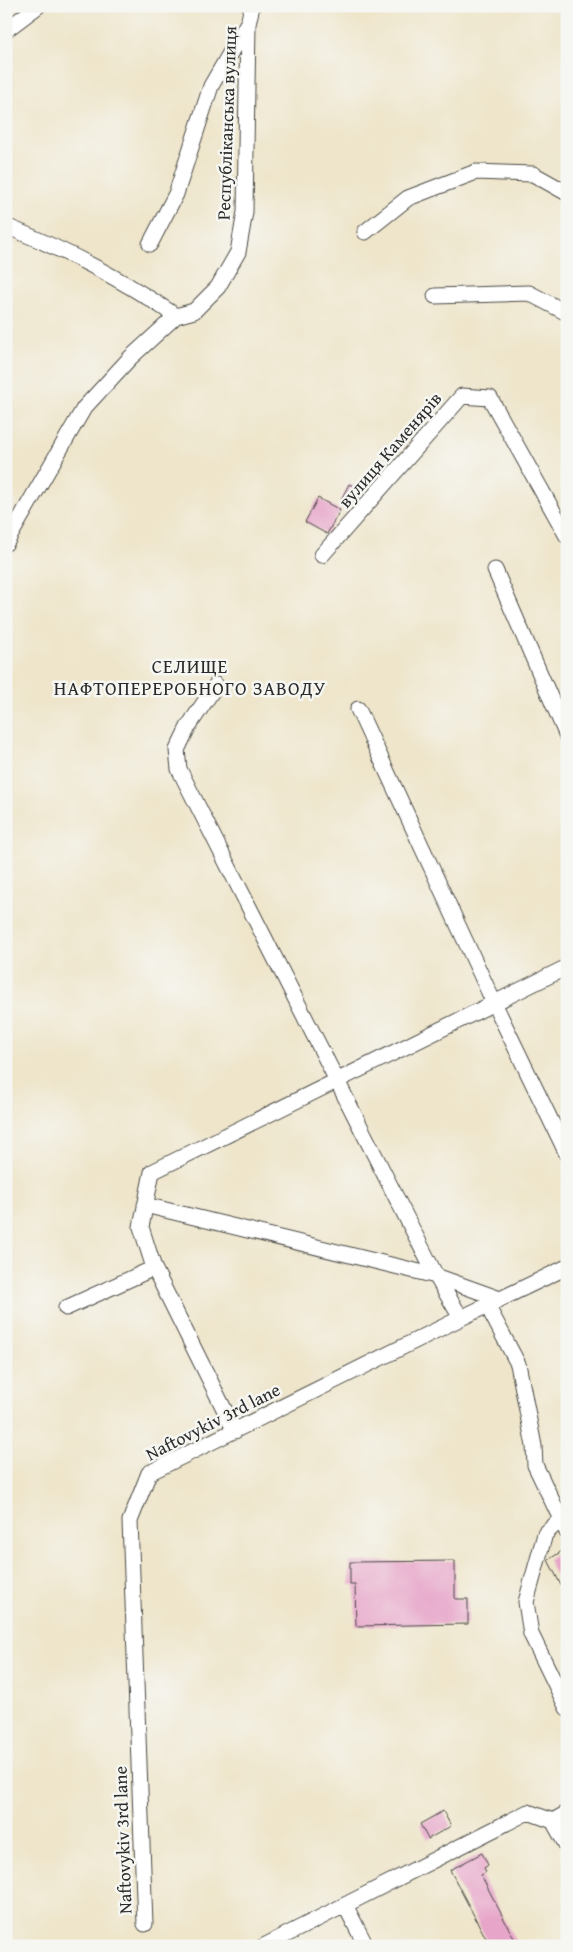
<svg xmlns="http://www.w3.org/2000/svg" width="573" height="1952" font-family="'Gentium Book Plus',serif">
<rect width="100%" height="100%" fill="#f6f6f2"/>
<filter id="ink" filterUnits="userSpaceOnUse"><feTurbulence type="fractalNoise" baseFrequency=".02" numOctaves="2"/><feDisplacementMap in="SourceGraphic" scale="10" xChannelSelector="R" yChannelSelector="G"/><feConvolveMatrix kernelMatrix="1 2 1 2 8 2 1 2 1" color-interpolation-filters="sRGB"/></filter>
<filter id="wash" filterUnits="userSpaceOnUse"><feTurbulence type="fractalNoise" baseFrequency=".0096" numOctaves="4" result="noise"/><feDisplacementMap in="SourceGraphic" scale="20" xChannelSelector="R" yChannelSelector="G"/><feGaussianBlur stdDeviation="1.12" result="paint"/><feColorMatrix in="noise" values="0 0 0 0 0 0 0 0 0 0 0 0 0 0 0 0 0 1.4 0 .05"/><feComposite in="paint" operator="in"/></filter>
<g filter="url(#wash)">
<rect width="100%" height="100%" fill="#eee5ca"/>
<g id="blocks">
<path fill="#e7a5c9" d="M 349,484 L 364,491 L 352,506 L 341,500 Z
M 318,498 L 340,510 L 327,534 L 305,522 Z
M 567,1548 L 567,1597 L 548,1560 Z
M 455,1561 L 455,1599 L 468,1599 L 468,1624 L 356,1626 L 355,1585 L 350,1585 L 350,1562 Z
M 443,1811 L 451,1826 L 428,1839 L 420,1824 Z
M 482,1853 L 488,1865 L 484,1868 L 486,1872 L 481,1875 L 518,1946 L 490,1946 L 450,1870 Z"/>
</g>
</g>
<g filter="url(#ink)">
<use href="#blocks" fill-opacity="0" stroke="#484743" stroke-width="1"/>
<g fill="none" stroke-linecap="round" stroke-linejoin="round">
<defs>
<path id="minor" d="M 6,30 L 38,6
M 6,226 C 65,250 124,280 176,316
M 365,232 L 408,198 L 476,172 L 533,174 L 567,193
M 150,244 L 176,194 L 211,86 L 247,24
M 435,296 L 529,293 L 567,313
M 6,543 L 84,408 L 130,358 L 176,316 L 194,311 L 218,287 L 238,252 L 245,212 L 248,24 L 252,6
M 322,555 L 462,396 L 490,398 L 567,536
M 495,570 L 567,736
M 216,685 L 188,727 L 177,750 L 179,769 L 436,1276 L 461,1318
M 358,709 L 494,1003 L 567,1154
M 145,1205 L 436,1276 L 500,1299
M 487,1305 L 518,1364 L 534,1446 L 535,1465 L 567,1532
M 66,1308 L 154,1268
M 235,1431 L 154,1268 L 141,1227 L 152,1172 L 567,967
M 567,1517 L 560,1520 L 545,1534 L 526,1602 L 531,1634 L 567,1708
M 553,1821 L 567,1813
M 345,1905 L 528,1812 L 553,1821 L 567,1846
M 145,1924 L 130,1521 L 149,1473 L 461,1318 L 567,1267
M 264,1946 L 345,1905 L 366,1946"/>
</defs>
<use href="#minor" stroke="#484743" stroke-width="17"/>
<use href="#minor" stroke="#fff" stroke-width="15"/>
</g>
</g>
<g text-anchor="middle" stroke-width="5" stroke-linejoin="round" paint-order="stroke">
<g font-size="18" fill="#2b2b2b" stroke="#f6f6f2">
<text transform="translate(227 123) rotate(-88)" y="6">Республіканська вулиця</text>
<text transform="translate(390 450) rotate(-49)" y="6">вулиця Каменярів</text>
<text transform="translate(213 1422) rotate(-27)" y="6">Naftovykiv 3rd lane</text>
<text transform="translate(123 1840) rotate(-92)" y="6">Naftovykiv 3rd lane</text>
</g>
<g font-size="19" letter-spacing="1" fill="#2b2b2b" stroke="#f6f6f2">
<text x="190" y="673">СЕЛИЩЕ<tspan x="190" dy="22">НАФТОПЕРЕРОБНОГО ЗАВОДУ</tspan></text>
</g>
</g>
<rect width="573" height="1952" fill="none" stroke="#f6f6f2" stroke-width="25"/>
</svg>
